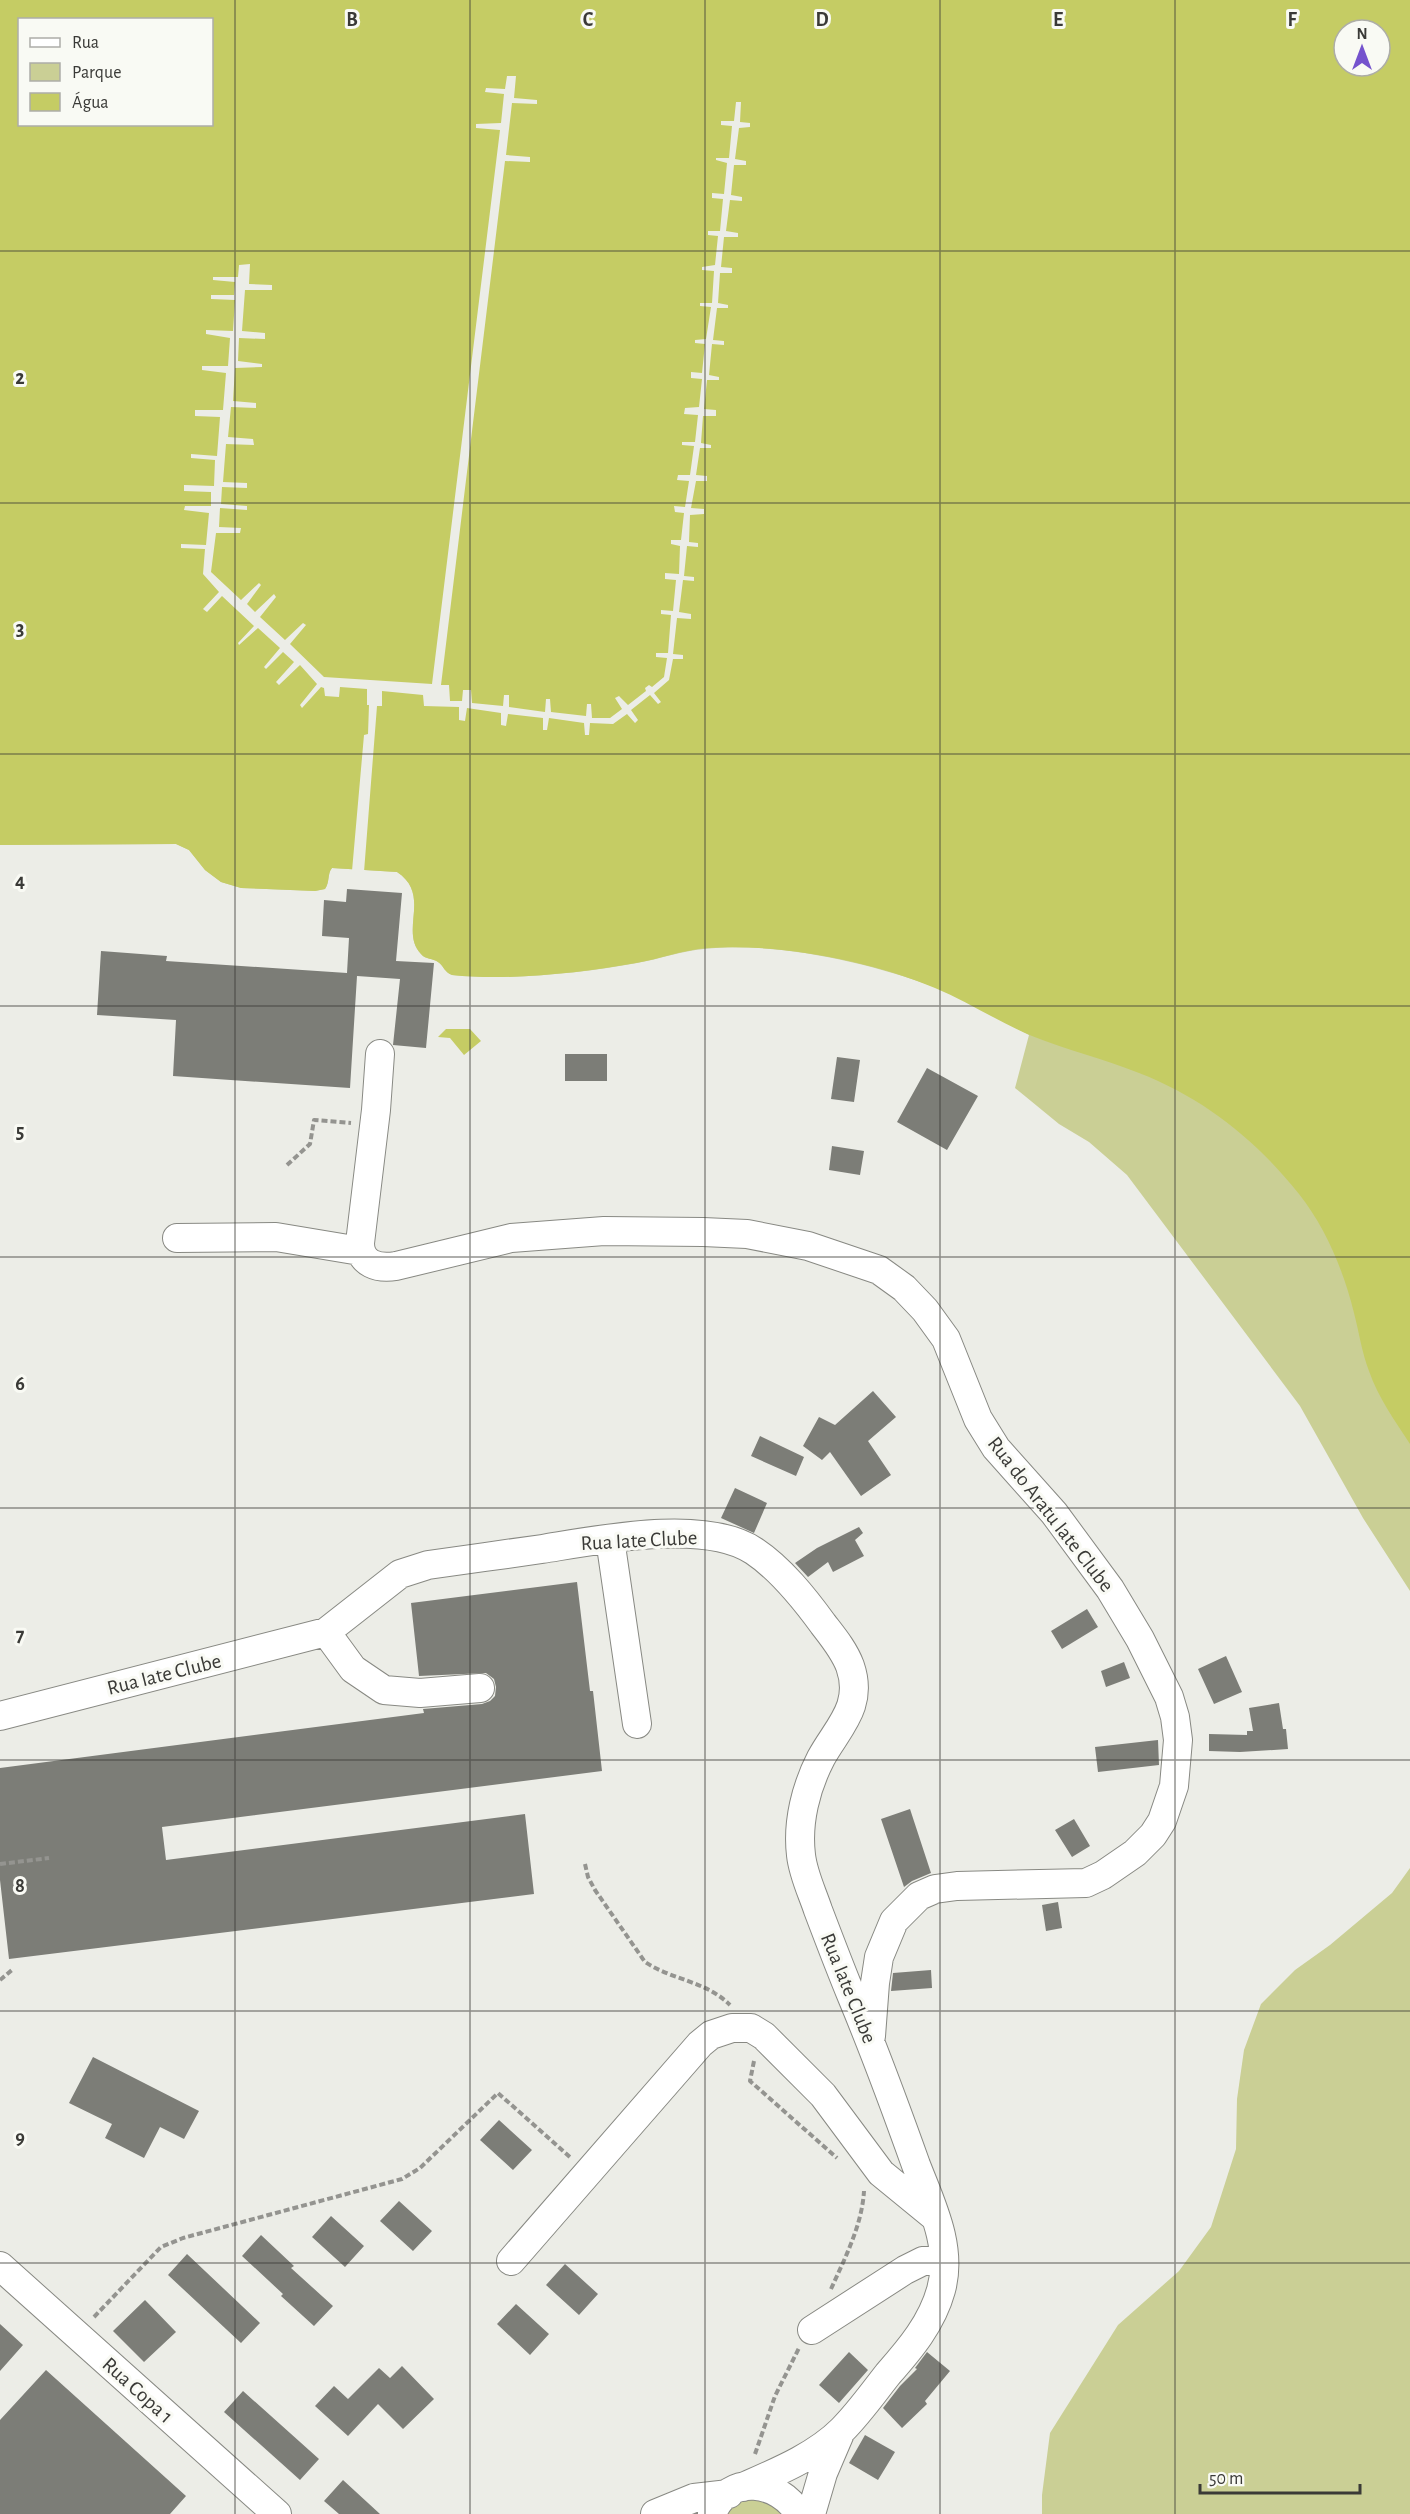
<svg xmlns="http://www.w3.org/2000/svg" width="1410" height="2514" font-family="'Alegreya Sans',sans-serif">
<rect width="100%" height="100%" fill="#ecede7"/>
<path fill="#cacf95" d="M 0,781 L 665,902 L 1159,1049 L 1410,1285 L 1410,1591 L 1363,1518 L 1300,1406 L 1127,1175 L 1089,1142 L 1059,1124 L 1015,1088 L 1029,1035 C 997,1018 965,999 932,986 C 867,962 773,941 704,949 C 681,951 660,959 637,963 C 582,973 508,981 452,975 C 444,972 444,966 438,962 C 433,958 426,960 421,954 C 399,931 432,895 397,872 L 332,868 C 327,874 330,882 325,889 L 315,891 L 241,888 L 221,882 L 205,870 L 189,850 L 176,844 L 0,845 Z
M 1410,1868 L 1410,2514 L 1042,2514 L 1042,2495 L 1050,2433 L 1118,2325 L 1179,2271 L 1211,2227 L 1236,2149 L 1237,2099 L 1244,2050 L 1261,2004 L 1295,1970 L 1330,1945 L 1392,1893 Z
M 750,2492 L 792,2514 L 718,2514 Z"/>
<path fill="#c5cc64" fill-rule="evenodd" d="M 0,0 L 1410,0 L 1410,1444 C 1395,1421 1378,1397 1369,1371 C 1362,1353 1359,1332 1354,1313 C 1344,1272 1326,1228 1299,1194 C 1257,1141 1204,1098 1139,1073 C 1104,1059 1067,1050 1032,1036 C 999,1022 968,1002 935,988 C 870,960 777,943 707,948 C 682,950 660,959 636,963 C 579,973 509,981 452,975 C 444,972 444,966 438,962 C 433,958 426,960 421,954 C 399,931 432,895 397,872 L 332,868 C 327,874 330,882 325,889 L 315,891 L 241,888 L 221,882 L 205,870 L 189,850 L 176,844 L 0,845 ZM 20,20 L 212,20 L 212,124 L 20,124 ZM 1344,30 L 1380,30 L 1380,66 L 1344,66 Z
M 446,1029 L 470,1029 L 481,1041 L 464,1055 L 450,1038 L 438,1037 Z"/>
<path fill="#ecede7" d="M 507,76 L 516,76 L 514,98 L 537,100 L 537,104 L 512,103 L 506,155 L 530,157 L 530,162 L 505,161 L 441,685 L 449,685 L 450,701 L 462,701 L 463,690 L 471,690 L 472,703 L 503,706 L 504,695 L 509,695 L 509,707 L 545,712 L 546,699 L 550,699 L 551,712 L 586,716 L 587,704 L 591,704 L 592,718 L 610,718 L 622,709 L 615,698 L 619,696 L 628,705 L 646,691 L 645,688 L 649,685 L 652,687 L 664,677 L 667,658 L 656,657 L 656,653 L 668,653 L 671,615 L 661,614 L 661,610 L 673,611 L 676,580 L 665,579 L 665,573 L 679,574 L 680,546 L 671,544 L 671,540 L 681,540 L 684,513 L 675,512 L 674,506 L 685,507 L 689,481 L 677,480 L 678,475 L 690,475 L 694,446 L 682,445 L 682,442 L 695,442 L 698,415 L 684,414 L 685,408 L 699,407 L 702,379 L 691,378 L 691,372 L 702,373 L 705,344 L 695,343 L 695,340 L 706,339 L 711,307 L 700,306 L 700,303 L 712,303 L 714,271 L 702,270 L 702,267 L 715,265 L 718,236 L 708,235 L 708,231 L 720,231 L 723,199 L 712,198 L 712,193 L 724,194 L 727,163 L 716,160 L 716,158 L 729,158 L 732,126 L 721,125 L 721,121 L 734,121 L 736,102 L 741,102 L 740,122 L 750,123 L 750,127 L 739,128 L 735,159 L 746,161 L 746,165 L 734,165 L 731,195 L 742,197 L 742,201 L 730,200 L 726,231 L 738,233 L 738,237 L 724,237 L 721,267 L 732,268 L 732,273 L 720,273 L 718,303 L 728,305 L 728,308 L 717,308 L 713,340 L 724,341 L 724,345 L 712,344 L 709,375 L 719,377 L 719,380 L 707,380 L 704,409 L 716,410 L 716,416 L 703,416 L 701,443 L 711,445 L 711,448 L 700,448 L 696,475 L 707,476 L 707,481 L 696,481 L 691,508 L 704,509 L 704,514 L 690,515 L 689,542 L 698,543 L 698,547 L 687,546 L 684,576 L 694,577 L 694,581 L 683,580 L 679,612 L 691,614 L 691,619 L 677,618 L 673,654 L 683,655 L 683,659 L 673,659 L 669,680 L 654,693 L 661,702 L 658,704 L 650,695 L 631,710 L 638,720 L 635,723 L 627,714 L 613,724 L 590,723 L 589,735 L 585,735 L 584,723 L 549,718 L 547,730 L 543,730 L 543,718 L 508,714 L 506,726 L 501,725 L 501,713 L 467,708 L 465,721 L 459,720 L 459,707 L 424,706 L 423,695 L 382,691 L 382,706 L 377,706 L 364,872 L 352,871 L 364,735 L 368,734 L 369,705 L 367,705 L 367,689 L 340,687 L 339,697 L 325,696 L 324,688 L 321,687 L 302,708 L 300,705 L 317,684 L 300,665 L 279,685 L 276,682 L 294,662 L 283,652 L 266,669 L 264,667 L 280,648 L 258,628 L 239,645 L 238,643 L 254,626 L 222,596 L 207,612 L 203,609 L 219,592 L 203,574 L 205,549 L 181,548 L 181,544 L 206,545 L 209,513 L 184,510 L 185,506 L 211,506 L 211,492 L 184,491 L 184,485 L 214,486 L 215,460 L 191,458 L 191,454 L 217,456 L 220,417 L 195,416 L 195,410 L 223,410 L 226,373 L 202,370 L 202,366 L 228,366 L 230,338 L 206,334 L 206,330 L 233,331 L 235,300 L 211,299 L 211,295 L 234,295 L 235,282 L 213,280 L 213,277 L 238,277 L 239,265 L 250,264 L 249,284 L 272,285 L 272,290 L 245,290 L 242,331 L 265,333 L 265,339 L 239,338 L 238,361 L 262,364 L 262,367 L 235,368 L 233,401 L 256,403 L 256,408 L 231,407 L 228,437 L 253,439 L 254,445 L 226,444 L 223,482 L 247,483 L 247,488 L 222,487 L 221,504 L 247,506 L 247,510 L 220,508 L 219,527 L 241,528 L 240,533 L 216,533 L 211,572 L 241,600 L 259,583 L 261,585 L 247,604 L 255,612 L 274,594 L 276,597 L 260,617 L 285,640 L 303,623 L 306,625 L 290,644 L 324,677 L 432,684 L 500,130 L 476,128 L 476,124 L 501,123 L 504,94 L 485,92 L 486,88 L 505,89 Z"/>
<path fill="#7c7d77" d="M 347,889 L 402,893 L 396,961 L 434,963 L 426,1048 L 393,1045 L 400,979 L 357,976 L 350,1088 L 173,1076 L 176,1020 L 97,1015 L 101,951 L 167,956 L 166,961 L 347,973 L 349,938 L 322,936 L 324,900 L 346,902 Z
M 565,1054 L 607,1054 L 607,1081 L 565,1081 Z
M 837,1057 L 860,1060 L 854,1102 L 831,1099 Z
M 927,1068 L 978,1096 L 947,1150 L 897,1122 Z
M 832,1146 L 864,1151 L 860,1175 L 829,1170 Z
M 873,1391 L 896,1417 L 868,1441 L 891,1475 L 861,1496 L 830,1452 L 822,1460 L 803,1446 L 819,1417 L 835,1425 Z
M 760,1436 L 804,1457 L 796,1476 L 751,1456 Z
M 735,1488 L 767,1503 L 754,1533 L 721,1518 Z
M 859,1527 L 863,1533 L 855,1540 L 864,1556 L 833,1572 L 828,1562 L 808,1577 L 795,1563 L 817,1548 Z
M 577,1582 L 590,1691 L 593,1691 L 602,1771 L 162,1827 L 166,1860 L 525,1814 L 534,1894 L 9,1959 L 0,1880 L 0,1768 L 424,1713 L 423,1709 L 482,1704 L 490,1701 L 495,1696 L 496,1687 L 494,1679 L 486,1673 L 419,1676 L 411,1603 Z
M 1087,1609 L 1098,1627 L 1062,1649 L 1051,1631 Z
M 1226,1656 L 1242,1692 L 1214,1704 L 1198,1669 Z
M 1124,1662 L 1130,1678 L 1106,1687 L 1101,1671 Z
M 1279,1703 L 1283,1729 L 1286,1729 L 1288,1749 L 1240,1752 L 1209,1751 L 1209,1734 L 1247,1735 L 1247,1731 L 1253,1731 L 1249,1708 Z
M 1158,1740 L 1159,1765 L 1098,1772 L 1095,1747 Z
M 910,1809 L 931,1873 L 912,1881 L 904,1887 L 881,1819 Z
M 1074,1819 L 1090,1846 L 1072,1857 L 1055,1830 Z
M 1058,1902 L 1062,1928 L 1046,1931 L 1042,1905 Z
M 931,1970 L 932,1988 L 891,1991 L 893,1973 Z
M 93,2057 L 199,2111 L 184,2139 L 160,2127 L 144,2158 L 105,2138 L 112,2124 L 69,2103 Z
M 499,2120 L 532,2150 L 513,2170 L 480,2140 Z
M 399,2201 L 432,2231 L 413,2251 L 380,2221 Z
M 331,2216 L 364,2246 L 345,2267 L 312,2237 Z
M 261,2235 L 294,2266 L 291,2268 L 333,2306 L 314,2326 L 281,2296 L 283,2294 L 242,2256 Z
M 187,2254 L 260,2323 L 241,2343 L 168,2275 Z
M 565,2264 L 598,2294 L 579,2315 L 546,2285 Z
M 145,2300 L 176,2332 L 144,2362 L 113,2331 Z
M 516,2304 L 549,2334 L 530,2355 L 497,2324 Z
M 0,2324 L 23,2345 L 0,2371 Z
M 849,2352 L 868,2370 L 839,2403 L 819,2385 Z
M 927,2352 L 950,2371 L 925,2401 L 927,2404 L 902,2428 L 883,2408 L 900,2386 L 917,2369 L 915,2368 Z
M 402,2366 L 434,2399 L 403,2429 L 378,2404 L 348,2436 L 315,2406 L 334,2386 L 348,2399 L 379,2368 L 390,2378 Z
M 46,2370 L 186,2496 L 170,2514 L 0,2514 L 0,2420 Z
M 243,2391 L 319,2459 L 300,2480 L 224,2412 Z
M 865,2435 L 895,2452 L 878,2480 L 849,2463 Z
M 343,2480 L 380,2514 L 339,2514 L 324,2501 Z"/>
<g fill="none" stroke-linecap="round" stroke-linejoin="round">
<defs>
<path id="minor" d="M 380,1054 L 376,1110 L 360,1243 C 360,1264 378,1269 396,1266 L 511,1238 L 604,1231 L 703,1232 L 747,1234 L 808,1246 L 879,1270 L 904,1288 L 925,1310 L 946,1339 L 978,1419 L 996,1448 L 1054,1513 L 1110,1589 L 1140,1639 L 1169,1697 L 1175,1717 L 1178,1740 L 1174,1786 L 1162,1821 L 1153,1835 L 1135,1853 L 1103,1875 L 1086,1883 L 957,1886 L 935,1889 L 919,1896 L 894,1921 L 879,1957 L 875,1983 L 871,2036
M 177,1238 L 276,1237 L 360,1251
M 610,1539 L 637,1724
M 326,1632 L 353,1669 L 384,1690 L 420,1693 L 480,1688
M 0,1716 L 326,1632 L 400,1574 L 428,1565 C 466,1560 504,1554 542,1549 C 598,1540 705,1518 754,1551 C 781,1569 804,1598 823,1624 C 833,1637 844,1650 850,1666 C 864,1706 838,1727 821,1758 C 806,1787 797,1822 801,1855 C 803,1874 812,1892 818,1910 C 829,1939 840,1968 852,1997 C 875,2052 896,2109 916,2165 C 931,2204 953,2247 941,2290 C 932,2323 910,2349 888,2374 C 873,2393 859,2413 842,2430 C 816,2456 777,2472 743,2487
M 511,2261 L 700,2044 L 711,2035 L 732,2028 L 751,2028 L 764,2036 L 823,2095 L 881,2173 L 936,2218
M 0,2266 L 277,2514
M 812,2330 L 905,2270 L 923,2261 L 944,2259
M 655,2514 L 694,2498 L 729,2494
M 712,2514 C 728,2473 779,2480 799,2514
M 811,2514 L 823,2473 L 841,2431"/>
</defs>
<use href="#minor" stroke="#888983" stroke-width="30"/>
<path stroke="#949490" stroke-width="4" stroke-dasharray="6 3" stroke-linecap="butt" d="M 287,1165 L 310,1144 L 314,1120 L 351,1123
M 0,1864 L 49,1858
M 585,1864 L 588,1877 L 595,1890 L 645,1962 C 672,1980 706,1981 730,2005
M 0,1980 L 12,1970
M 754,2061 L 750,2081 L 837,2158
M 831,2289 C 845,2258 862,2225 864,2191
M 94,2317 L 161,2247 L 183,2238 L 402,2179 L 420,2168 L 498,2093 L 571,2158
M 755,2454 L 775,2396 L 799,2348"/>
<use href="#minor" stroke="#fff" stroke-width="28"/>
</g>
<path fill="none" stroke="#3a3a37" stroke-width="1.5" stroke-opacity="0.55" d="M 235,0 L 235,2514M 470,0 L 470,2514M 705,0 L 705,2514M 940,0 L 940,2514M 1175,0 L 1175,2514M 0,251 L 1410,251M 0,503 L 1410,503M 0,754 L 1410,754M 0,1006 L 1410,1006M 0,1257 L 1410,1257M 0,1508 L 1410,1508M 0,1760 L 1410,1760M 0,2011 L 1410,2011M 0,2263 L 1410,2263"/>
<g text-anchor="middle" stroke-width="6" stroke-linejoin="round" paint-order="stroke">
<g font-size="21" fill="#3a3a37" stroke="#f9faf4">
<text transform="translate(1051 1514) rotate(52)" y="7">Rua do Aratu Iate Clube</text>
<text transform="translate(639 1540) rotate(-3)" y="7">Rua Iate Clube</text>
<text transform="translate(164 1674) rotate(-14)" y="7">Rua Iate Clube</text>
<text transform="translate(849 1988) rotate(68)" y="7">Rua Iate Clube</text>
<text transform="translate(138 2390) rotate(42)" y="7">Rua Copa 1</text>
</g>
</g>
<g font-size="20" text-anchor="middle" font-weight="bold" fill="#3a3a37" stroke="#f9faf4" stroke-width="6" stroke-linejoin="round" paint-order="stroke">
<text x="352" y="26">B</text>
<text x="588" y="26">C</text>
<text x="822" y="26">D</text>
<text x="1058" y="26">E</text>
<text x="1292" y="26">F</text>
<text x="20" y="384">2</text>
<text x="20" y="635">3</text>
<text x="20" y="887">4</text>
<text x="20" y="1138">5</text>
<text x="20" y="1390">6</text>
<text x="20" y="1641">7</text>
<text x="20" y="1892">8</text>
<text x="20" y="2144">9</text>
</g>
<rect x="18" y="18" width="195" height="108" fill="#f9faf4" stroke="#adada8" stroke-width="1.5"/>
<rect x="30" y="38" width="30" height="9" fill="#ffffff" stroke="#adada8" stroke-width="1.5"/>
<text x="72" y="48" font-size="18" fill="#3a3a37">Rua</text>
<rect x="30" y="63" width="30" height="18" fill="#cacf95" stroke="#adada8" stroke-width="1.5"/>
<text x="72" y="78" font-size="18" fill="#3a3a37">Parque</text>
<rect x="30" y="93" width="30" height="18" fill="#c5cc64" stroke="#adada8" stroke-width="1.5"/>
<text x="72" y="108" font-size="18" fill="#3a3a37">Água</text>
<g transform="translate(1362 48)"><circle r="28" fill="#f9faf4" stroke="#adada8" stroke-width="1.5"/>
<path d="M0-4.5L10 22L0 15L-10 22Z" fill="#7553cd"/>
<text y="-9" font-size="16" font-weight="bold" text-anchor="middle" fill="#3a3a37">N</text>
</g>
<path d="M1200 2484v9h160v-9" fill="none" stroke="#3a3a37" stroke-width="3"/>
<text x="1209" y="2484" font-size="18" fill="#3a3a37" stroke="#f9faf4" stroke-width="4.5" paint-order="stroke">50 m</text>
</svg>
